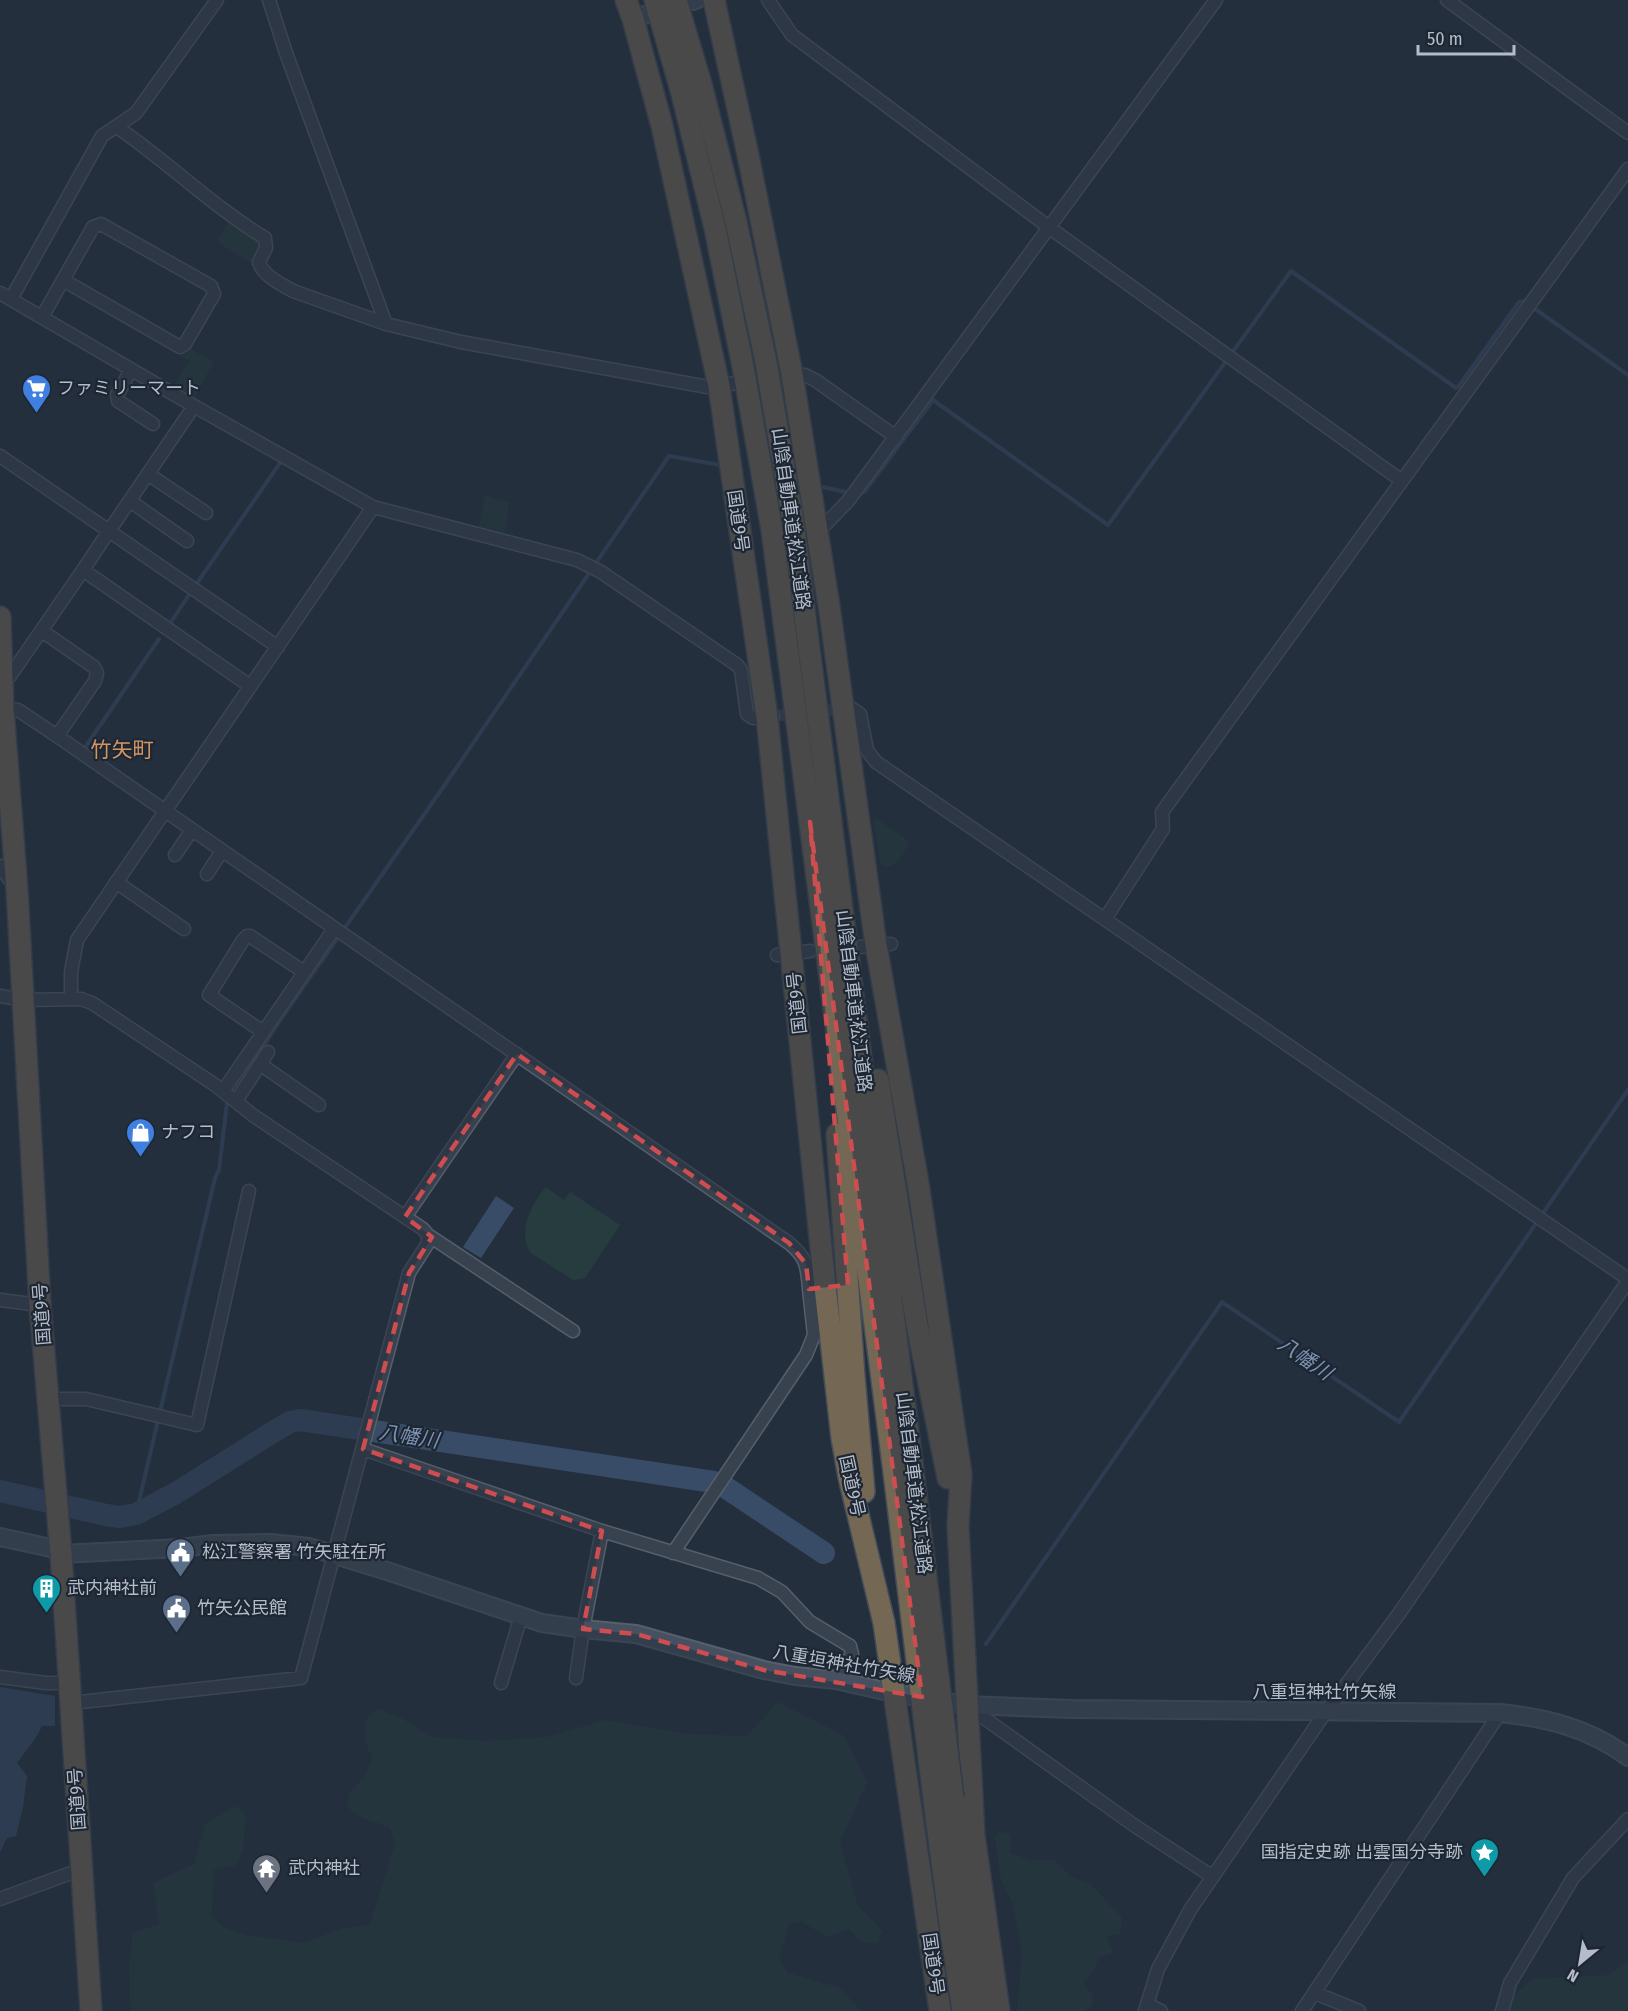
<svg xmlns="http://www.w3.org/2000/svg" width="1628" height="2011" font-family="'Fira Sans Condensed','Noto Sans JP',sans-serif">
<rect width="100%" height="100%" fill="#242f3e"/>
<path fill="#263c3f" d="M 229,221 L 258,237 L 262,245 L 251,263 L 219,243 L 218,240 Z
M 191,349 L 213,362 L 195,398 L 174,385 L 189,361 L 180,355 L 187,353 Z
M 487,496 L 509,502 L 505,532 L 479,527 L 485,497 Z
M 876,818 L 909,841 C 906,851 898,865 886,867 L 880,862 L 874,822 Z
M 546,1187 L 564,1200 L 570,1192 L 620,1225 L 585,1278 L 573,1280 L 531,1253 C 516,1233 532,1203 546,1187 Z
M 778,1702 L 844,1736 L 867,1782 L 840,1842 L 857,1904 L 882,1931 L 878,1943 L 862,1942 L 848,1929 L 827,1937 L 801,1921 L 789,1924 L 779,1960 L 788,1973 L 840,1988 L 861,2011 L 130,2011 L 129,1962 L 133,1933 L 159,1924 L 153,1883 L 194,1864 L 205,1824 L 236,1806 L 246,1815 L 243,1851 L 236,1865 L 214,1870 L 212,1916 L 223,1927 L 246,1935 L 303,1943 L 341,1929 L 370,1924 L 395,1844 L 390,1828 C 375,1820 360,1821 348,1807 L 349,1794 L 366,1774 L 372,1757 C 363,1741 364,1731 369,1714 L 378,1709 L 403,1719 L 431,1737 L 485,1741 L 546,1737 L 606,1720 L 688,1734 L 747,1736 Z
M 999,1832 L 1011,1834 L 1010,1853 L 1030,1860 L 1055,1860 L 1072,1878 L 1090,1883 L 1122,1918 L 1120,1934 L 1106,1937 L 1114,1953 L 1099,1957 L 1093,1972 L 1083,1982 L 1092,1995 L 1093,2005 L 1084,2011 L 1017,2011 L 1022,1954 L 1013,1904 L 1001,1880 L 995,1837 Z
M 1628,1961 L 1628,2011 L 1509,2011 L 1511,1998 L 1533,1979 L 1609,1975 Z"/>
<path fill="#394c67" d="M 496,1196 L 514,1208 L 481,1258 L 463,1247 Z
M 0,1486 L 43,1497 L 44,1506 L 0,1497 Z
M 0,1687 L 55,1696 L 55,1726 L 42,1726 C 36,1740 26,1750 17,1763 L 27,1776 L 23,1807 L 16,1836 L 7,1838 L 0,1852 Z"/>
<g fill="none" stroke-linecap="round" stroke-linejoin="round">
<path stroke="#394c67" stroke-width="4" d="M 823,487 L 850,493
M 860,494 L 865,491 L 933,400 L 1108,525 L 1291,271 L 1456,388 L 1458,387 L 1519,302 L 1524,301 L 1628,375
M 195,586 L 280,463
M 169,625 L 191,592
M 84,749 L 159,639
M 136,1514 L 215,1178 L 219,1170 L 227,1103 L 281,1019 L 444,786 L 669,456 L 720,465
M 986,1644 L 1222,1302 L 1399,1422 L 1628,1090"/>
<path stroke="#394c67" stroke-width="22" d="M 0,1491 L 106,1515 L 120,1517 L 136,1514 L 176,1493 L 273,1432 L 290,1422 L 300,1420 L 714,1482 L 722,1485 L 824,1553"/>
<path stroke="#3a4453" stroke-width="12" stroke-dasharray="12 6" stroke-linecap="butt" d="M 774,716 L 838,709"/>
<defs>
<path id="street" d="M 269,0 L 286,53 L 386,324
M 768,0 L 792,35 L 1050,228 L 1402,481
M 1447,0 L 1628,133
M 117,127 C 168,162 212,206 265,238 L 266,248 L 259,262 C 263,276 281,284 293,291 L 386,324 L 461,342 L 708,387 L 736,383
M 0,293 L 194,406 L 373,507 L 577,560 L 601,572 L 737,665 L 741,670 L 747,714 L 753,718 L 773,716
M 11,299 L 102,136 L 136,113 L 217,0
M 42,317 L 93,227 L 101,224 L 211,286 L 214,294 L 185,344 L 180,347 L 63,280
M 131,370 L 117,395 L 118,401 L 153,424
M 787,374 L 805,375 L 815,380 L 896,437
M 194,406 L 109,531 L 278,647
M 0,456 L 109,531 L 83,570
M 148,474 L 206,513
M 130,501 L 187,541
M 818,532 L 848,501 L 1216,0
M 42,631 L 94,667 L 97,673 L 95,681 L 57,736
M 2,679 L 10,676 L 83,570 L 250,686
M 3,709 L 18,710 L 57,736 L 789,1243 C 807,1258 807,1266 809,1289
M 840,709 L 851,708 L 860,714 L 867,750 L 876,762 L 1628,1279
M 175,855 L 192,830
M 0,866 L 14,886
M 207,874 L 222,851
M 116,882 L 184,929
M 1105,919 L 1163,829 L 1162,812 L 1628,169
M 860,947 L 891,944
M 777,955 L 810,951
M 0,996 L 23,1000 L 81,999 L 92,1003 L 215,1085 L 254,1116 L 423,1229 L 428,1235 L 428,1243 L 409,1273 L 301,1678 L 71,1703
M 71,998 L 71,972 L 77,940 L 373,507
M 263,1032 L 209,995 L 243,940 L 247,936 L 250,936 L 304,972
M 260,1064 L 319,1105
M 223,1091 L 334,929
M 236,1101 L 268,1052
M 405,1217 L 517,1054
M 428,1235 L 573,1331
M 0,1300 L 40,1305
M 48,1399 L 86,1399 L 197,1425 L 249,1191
M 363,1449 L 602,1531 L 758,1578 L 782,1592 L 810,1622 L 850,1646 L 852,1654 L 836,1680
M 673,1553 L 806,1355 L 814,1335 L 809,1289 L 814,1289
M 0,1677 L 46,1683 L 69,1683
M 576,1678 L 583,1629 L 602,1531
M 501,1683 L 521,1616
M 966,1705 L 1135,1826 L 1213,1877
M 0,1899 L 71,1873 L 83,1872
M 1315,1993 L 1359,2011
M 1147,2004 L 1161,2011
M 1145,2011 L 1158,1969 L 1190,1910 L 1325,1713 L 1398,1615 L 1628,1281
M 1302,2011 L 1500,1713
M 1502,2011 L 1510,1983 L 1573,1878 L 1628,1819"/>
<path id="secondary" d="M 693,1 L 696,0
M 633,19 L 648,14
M 0,1537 L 51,1548 L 61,1554 L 181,1548 L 213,1544 L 271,1543 L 309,1547 L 390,1572 L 542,1623 L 583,1629 L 636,1634 L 764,1670 L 795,1676 L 836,1680 L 893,1693 L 966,1705 L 1072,1709 L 1500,1713 C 1547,1718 1589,1728 1628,1757"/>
<path id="highway" d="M 626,0 L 633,19 L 662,126 L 719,386 L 767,717 L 825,1287 L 842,1438 L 849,1477 L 884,1623 L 940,2011
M 655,0 L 681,90 L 715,228 L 743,367 L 772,530 L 894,1472
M 676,0 L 701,84 L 736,222 L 766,362 L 793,521 L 913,1471
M 714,0 L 748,155 L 792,374 L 829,606 L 876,945 L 918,1183 L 961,1474 L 958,1526 L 974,1835 L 999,2011
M 0,617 L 3,709 L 17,890 L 40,1305 L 61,1554 L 91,2011
M 878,1080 L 917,1325 L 948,1478
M 837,1134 L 854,1376 L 864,1492
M 953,1798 L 983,2011
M 934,1800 L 951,1932 L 963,2011"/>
</defs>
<use href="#street" stroke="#565f6c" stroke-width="15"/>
<use href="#secondary" stroke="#565f6c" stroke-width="20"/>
<use href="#highway" stroke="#434c59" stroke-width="24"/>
<use href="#street" stroke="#38414e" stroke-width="12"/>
<use href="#secondary" stroke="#465061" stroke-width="16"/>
<use href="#highway" stroke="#746855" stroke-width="21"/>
<defs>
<path id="highway-bridge" d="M 913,1471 L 953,1798
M 894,1472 L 934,1800"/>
</defs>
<use href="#highway-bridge" stroke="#434c59" stroke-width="24" stroke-linecap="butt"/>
<use href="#highway-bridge" stroke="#746855" stroke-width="21"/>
</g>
<path d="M0 0H1628V2011H0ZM 810,822 L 922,1697 L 764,1670 L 636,1634 L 583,1629 L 602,1531 L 363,1449 L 409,1273 L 432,1237 L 405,1217 L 517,1054 L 789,1243 L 806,1264 L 809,1289 L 848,1285 Z" fill="#242f3e" fill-opacity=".55" fill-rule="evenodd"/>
<path fill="none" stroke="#ce4d50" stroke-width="4.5" stroke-dasharray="12 8" stroke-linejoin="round" d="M 810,822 L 922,1697 L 764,1670 L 636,1634 L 583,1629 L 602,1531 L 363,1449 L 409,1273 L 432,1237 L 405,1217 L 517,1054 L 789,1243 L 806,1264 L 809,1289 L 848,1285 Z"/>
<defs>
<symbol id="supermarket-pin" viewBox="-11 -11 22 30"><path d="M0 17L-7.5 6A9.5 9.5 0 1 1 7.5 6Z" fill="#3f7fe0" stroke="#1d2633"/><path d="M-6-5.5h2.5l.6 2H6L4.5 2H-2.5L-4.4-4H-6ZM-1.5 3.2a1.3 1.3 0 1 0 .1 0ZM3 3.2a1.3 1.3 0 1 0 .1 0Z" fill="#fff"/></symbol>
<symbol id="shop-pin" viewBox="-11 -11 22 30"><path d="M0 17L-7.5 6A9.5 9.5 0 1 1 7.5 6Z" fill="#3f7fe0" stroke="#1d2633"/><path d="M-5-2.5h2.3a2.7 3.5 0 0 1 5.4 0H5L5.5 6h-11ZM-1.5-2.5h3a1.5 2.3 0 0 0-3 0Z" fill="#fff"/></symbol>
<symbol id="civic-pin" viewBox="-11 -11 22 30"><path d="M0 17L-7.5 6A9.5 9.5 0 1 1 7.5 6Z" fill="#5c6f8a" stroke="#1d2633"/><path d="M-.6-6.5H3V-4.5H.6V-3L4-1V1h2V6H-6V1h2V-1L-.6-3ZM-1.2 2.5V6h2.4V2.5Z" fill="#fff"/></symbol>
<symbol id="building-pin" viewBox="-11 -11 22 30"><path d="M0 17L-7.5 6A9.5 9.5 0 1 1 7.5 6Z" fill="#0f9aa8" stroke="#1d2633"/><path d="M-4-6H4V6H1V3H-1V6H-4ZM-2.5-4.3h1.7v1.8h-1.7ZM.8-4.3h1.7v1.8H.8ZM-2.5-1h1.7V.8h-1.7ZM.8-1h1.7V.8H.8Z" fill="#fff"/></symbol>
<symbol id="sight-pin" viewBox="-11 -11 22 30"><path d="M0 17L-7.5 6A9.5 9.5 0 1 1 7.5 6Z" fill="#0f9aa8" stroke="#1d2633"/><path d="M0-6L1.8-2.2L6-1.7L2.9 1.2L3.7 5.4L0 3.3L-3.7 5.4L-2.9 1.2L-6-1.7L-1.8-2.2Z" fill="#fff"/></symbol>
<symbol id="temple-pin" viewBox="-11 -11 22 30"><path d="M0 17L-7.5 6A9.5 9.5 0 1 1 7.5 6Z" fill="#6b7280" stroke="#1d2633"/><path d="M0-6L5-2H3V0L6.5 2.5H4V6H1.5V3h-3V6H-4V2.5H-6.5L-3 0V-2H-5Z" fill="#fff"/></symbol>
</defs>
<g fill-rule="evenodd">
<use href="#supermarket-pin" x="20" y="372" width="33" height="45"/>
<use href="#shop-pin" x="124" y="1116" width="33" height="45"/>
<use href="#civic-pin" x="164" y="1536" width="33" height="45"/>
<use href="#building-pin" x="30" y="1572" width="33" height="45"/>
<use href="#civic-pin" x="160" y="1592" width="33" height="45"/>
<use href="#sight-pin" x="1468" y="1836" width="33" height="45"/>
<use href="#temple-pin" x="250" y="1852" width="33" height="45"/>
</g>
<g text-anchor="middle" stroke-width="4.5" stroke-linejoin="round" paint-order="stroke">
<g font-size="18" fill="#b4bcc9" stroke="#1d2633" text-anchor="start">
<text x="57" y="394">ファミリーマート</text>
<text x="161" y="1138">ナフコ</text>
<text x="202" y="1558">松江警察署 竹矢駐在所</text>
<text x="67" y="1594">武内神社前</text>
<text x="197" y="1614">竹矢公民館</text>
<text x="1463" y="1858" text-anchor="end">国指定史跡 出雲国分寺跡</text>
<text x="288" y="1874">武内神社</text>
</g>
<g font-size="18" fill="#b4bcc9" stroke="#1d2633">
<text transform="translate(791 519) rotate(82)" y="6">山陰自動車道;松江道路</text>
<text transform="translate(738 521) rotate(82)" y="6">国道9号</text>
<text transform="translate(854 1001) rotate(83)" y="6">山陰自動車道;松江道路</text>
<text transform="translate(797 1003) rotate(-96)" y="6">国道9号</text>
<text transform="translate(42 1314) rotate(-94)" y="6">国道9号</text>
<text transform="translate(914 1483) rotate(83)" y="6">山陰自動車道;松江道路</text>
<text transform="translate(852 1486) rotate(78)" y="6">国道9号</text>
<text transform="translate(844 1664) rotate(10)" y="6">八重垣神社竹矢線</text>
<text x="1324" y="1698">八重垣神社竹矢線</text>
<text transform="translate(77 1799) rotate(-94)" y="6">国道9号</text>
<text transform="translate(933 1964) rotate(82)" y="6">国道9号</text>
</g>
<g font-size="20" font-style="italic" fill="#7c92b1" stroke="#1d2633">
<text transform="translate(1305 1358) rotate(34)" y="7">八幡川</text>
<text transform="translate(409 1436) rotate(9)" y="7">八幡川</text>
</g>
<g font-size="21" fill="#d59563" stroke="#1d2633">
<text x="122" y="757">竹矢町</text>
</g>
</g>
<g transform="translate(1580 1963) rotate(210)" stroke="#1d2633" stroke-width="4.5" paint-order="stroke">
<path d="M0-4.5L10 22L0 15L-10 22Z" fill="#b4bcc9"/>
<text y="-9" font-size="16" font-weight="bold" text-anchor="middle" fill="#b4bcc9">N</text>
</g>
<path d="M1418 45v9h96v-9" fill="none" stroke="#b4bcc9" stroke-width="3"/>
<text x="1427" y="45" font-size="18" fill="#b4bcc9" stroke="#1d2633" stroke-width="4.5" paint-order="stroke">50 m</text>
</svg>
